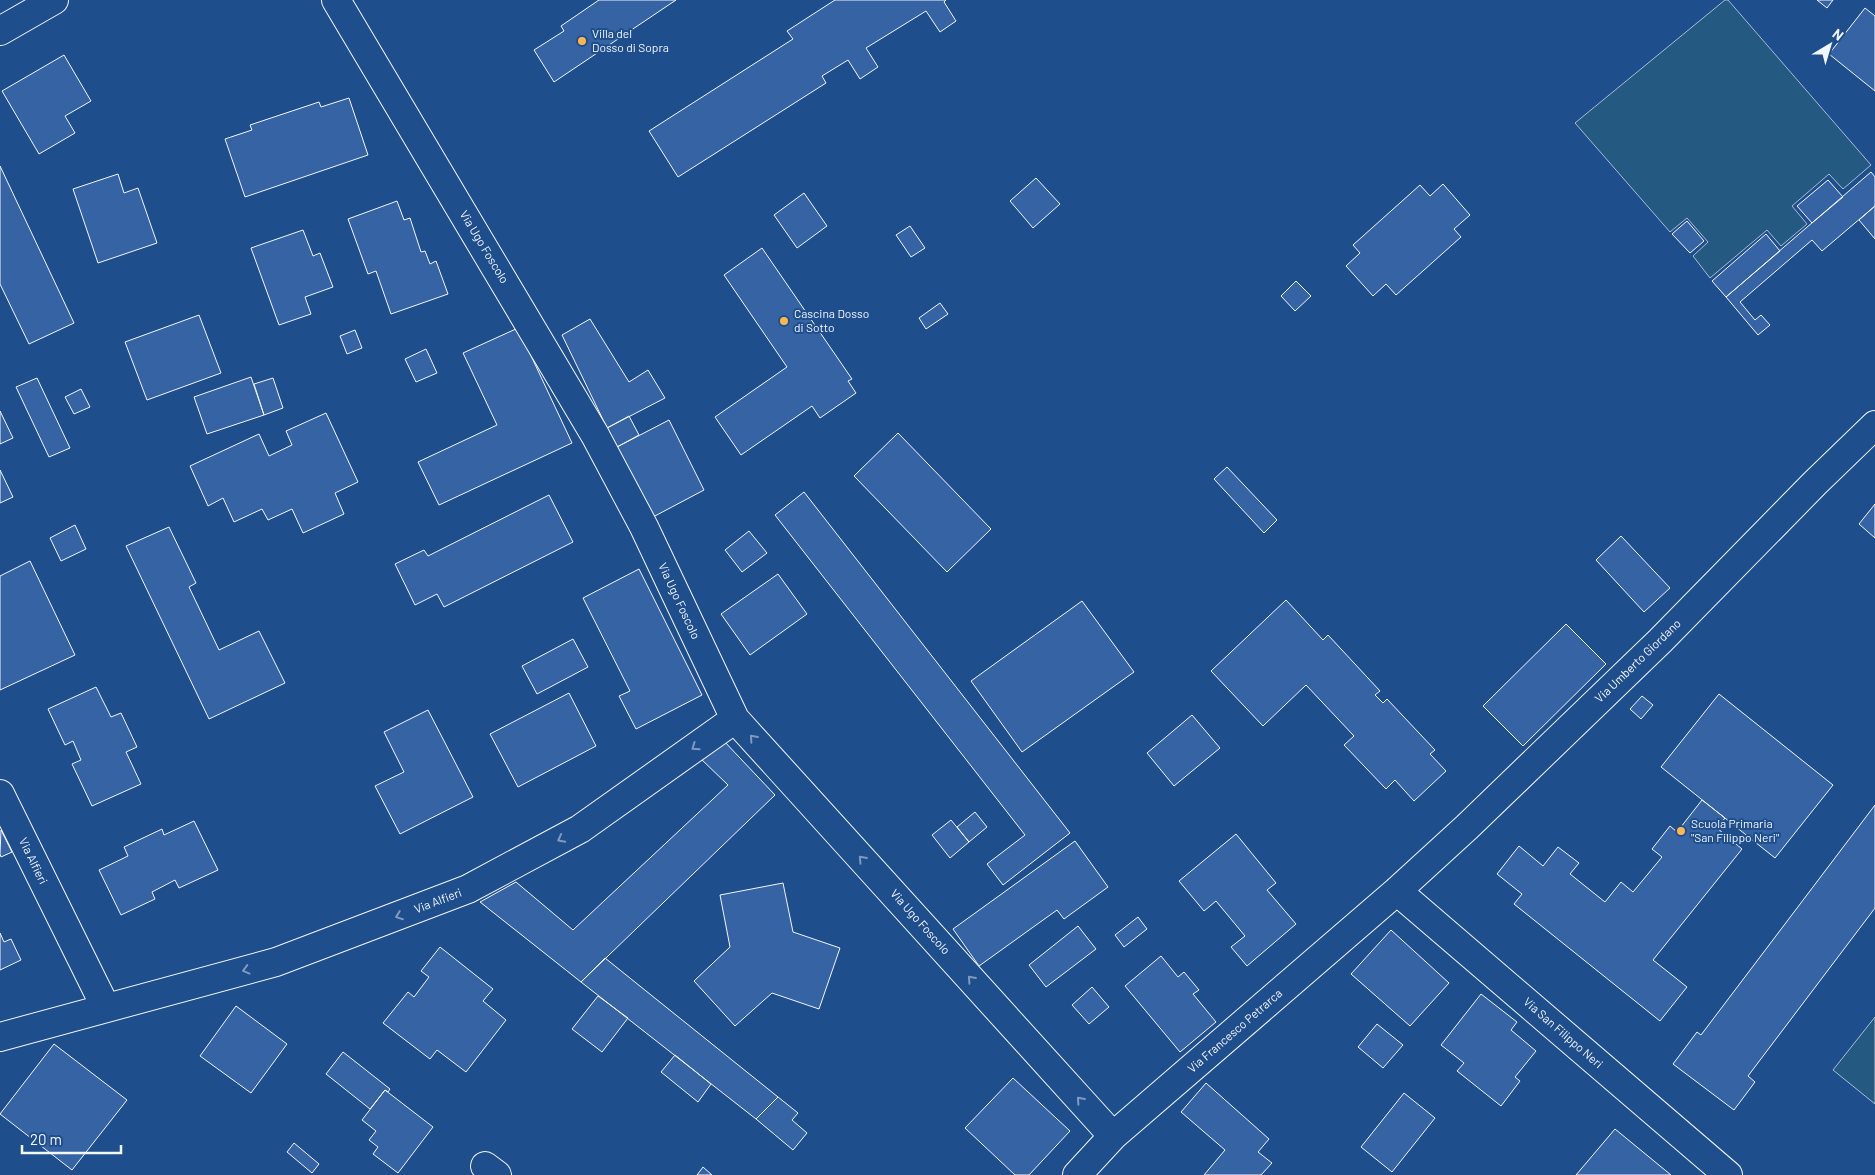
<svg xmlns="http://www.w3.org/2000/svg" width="1875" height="1175" font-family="Barlow,sans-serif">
<rect width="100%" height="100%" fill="#1f4e8c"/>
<path fill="#245a82" stroke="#a8bbd7" d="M 1725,0 L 1728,0 L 1871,165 L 1843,189 L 1829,174 L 1792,206 L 1807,224 L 1781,246 L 1767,230 L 1710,278 L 1693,256 L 1708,242 L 1687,218 L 1670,232 L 1575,123 Z
M 1875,1017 L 1875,1104 L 1833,1070 Z"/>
<path fill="#3563a3" stroke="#f2f6ff" d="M 599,0 L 676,0 L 554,82 L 534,50 L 564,31 L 561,26 Z
M 835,0 L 946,0 L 944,2 L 956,21 L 940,32 L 926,11 L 866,48 L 878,67 L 860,79 L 848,60 L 822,76 L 826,83 L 678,177 L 649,131 L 793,39 L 787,31 Z
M 1817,0 L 1833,0 L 1827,8 Z
M 1865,8 L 1875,16 L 1875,91 L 1829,54 Z
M 64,55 L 91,101 L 65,116 L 75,133 L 39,154 L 2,91 Z
M 349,98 L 368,155 L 245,197 L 225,139 L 252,130 L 250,125 L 319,102 L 321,107 Z
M 0,166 L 74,323 L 29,344 L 0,284 Z
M 1871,172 L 1875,177 L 1875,206 L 1822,251 L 1812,240 L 1740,302 L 1755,320 L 1761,315 L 1770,325 L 1758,335 L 1726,297 Z
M 118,174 L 124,193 L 138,188 L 157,243 L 98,263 L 73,189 Z
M 1036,178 L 1060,204 L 1033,228 L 1010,201 Z
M 1828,180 L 1843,197 L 1812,223 L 1797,206 Z
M 1443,184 L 1470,215 L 1454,229 L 1461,237 L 1396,295 L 1386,284 L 1373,296 L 1346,266 L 1360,253 L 1353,245 L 1420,185 L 1430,196 Z
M 804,193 L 827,226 L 797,248 L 774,215 Z
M 397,201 L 404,220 L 410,218 L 421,252 L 425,251 L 430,264 L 436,261 L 448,294 L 391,314 L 376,271 L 368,274 L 348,219 Z
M 1875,206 L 1875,239 L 1859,220 Z
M 1687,221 L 1704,241 L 1690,253 L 1672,234 Z
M 910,226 L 925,248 L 911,257 L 896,235 Z
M 303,230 L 313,256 L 320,253 L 333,287 L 305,297 L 311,314 L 279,325 L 251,248 Z
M 1766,234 L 1780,251 L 1726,297 L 1712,281 Z
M 762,248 L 852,379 L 848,381 L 856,393 L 820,418 L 812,406 L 741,455 L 715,417 L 787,367 L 724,275 Z
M 1296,281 L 1311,296 L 1295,311 L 1281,296 Z
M 940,303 L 948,314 L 926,329 L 919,318 Z
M 199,315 L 221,373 L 147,400 L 125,342 Z
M 590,319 L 629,382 L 648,370 L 665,398 L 607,428 L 562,335 Z
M 518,328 L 572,443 L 439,505 L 418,462 L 497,425 L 463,353 Z
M 355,330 L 362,348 L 347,354 L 340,336 Z
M 426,349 L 437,373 L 416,382 L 405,359 Z
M 251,377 L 264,415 L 207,434 L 194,397 Z
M 37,378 L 70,448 L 49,457 L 16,387 Z
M 273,378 L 283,408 L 264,415 L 254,384 Z
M 81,389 L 90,407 L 74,414 L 65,397 Z
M 0,411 L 13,438 L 0,444 Z
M 326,413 L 358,482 L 335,493 L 344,514 L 303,533 L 292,509 L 268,520 L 262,509 L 234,522 L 223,498 L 208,506 L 190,466 L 259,434 L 269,456 L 292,445 L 286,431 Z
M 629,416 L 639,435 L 617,447 L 607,428 Z
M 669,420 L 704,490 L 653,517 L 617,447 Z
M 898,433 L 991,529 L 947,572 L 854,476 Z
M 1227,467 L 1277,520 L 1264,533 L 1214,479 Z
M 0,470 L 13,497 L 0,503 Z
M 804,492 L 1070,833 L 1003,885 L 987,864 L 1025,835 L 775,515 Z
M 549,495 L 573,542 L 444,607 L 437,594 L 415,605 L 395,564 L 424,550 L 428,556 Z
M 1875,504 L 1875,538 L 1859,524 Z
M 75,525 L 86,549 L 61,561 L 50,538 Z
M 169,527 L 196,583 L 189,587 L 219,650 L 259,631 L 285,683 L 209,719 L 126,546 Z
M 749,531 L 767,553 L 742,572 L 725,550 Z
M 1621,536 L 1670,588 L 1644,612 L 1596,560 Z
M 30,561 L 75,655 L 0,690 L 0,576 Z
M 639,569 L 702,695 L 636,729 L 619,696 L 630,691 L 583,598 Z
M 778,574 L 807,614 L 750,655 L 721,614 Z
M 1286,600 L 1323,640 L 1328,635 L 1380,691 L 1375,695 L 1383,703 L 1387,699 L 1435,750 L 1430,754 L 1446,771 L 1414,801 L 1395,780 L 1386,789 L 1344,745 L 1354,736 L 1306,685 L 1263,726 L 1211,671 Z
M 1082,601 L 1134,672 L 1022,752 L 971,681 Z
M 1566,624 L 1606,664 L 1523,746 L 1483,706 Z
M 573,639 L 588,667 L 537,694 L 522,666 Z
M 96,687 L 111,717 L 121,713 L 137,747 L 126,752 L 141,784 L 92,806 L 72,764 L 81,760 L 73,741 L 65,745 L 48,709 Z
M 569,693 L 596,746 L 518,787 L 490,734 Z
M 1719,694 L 1833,785 L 1775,858 L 1661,767 Z
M 1642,696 L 1653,705 L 1641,719 L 1630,709 Z
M 428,710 L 473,797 L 400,834 L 375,786 L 404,772 L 384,732 Z
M 1192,715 L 1220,748 L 1174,786 L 1147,753 Z
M 722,739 L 775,795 L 581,982 L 480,902 L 516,882 L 573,930 L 728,785 L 699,757 Z
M 1702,800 L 1725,818 L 1717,828 L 1742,849 L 1653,960 L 1687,987 L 1660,1021 L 1514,904 L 1522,894 L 1497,874 L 1519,846 L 1543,866 L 1558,847 L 1579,863 L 1570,874 L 1605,902 L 1621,882 L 1633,892 L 1662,857 L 1652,849 L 1670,826 L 1677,832 Z
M 1875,805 L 1875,908 L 1748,1076 L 1755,1082 L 1734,1110 L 1673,1064 L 1697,1032 L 1701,1035 Z
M 975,812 L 987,827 L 969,842 L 957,827 Z
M 951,820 L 969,842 L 950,858 L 932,835 Z
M 194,821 L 218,870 L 179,888 L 175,880 L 152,892 L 155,899 L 121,915 L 99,870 L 128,856 L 124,847 L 162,829 L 164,835 Z
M 1,830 L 12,852 L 1,857 L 0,854 Z
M 1236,834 L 1276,883 L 1267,890 L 1296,924 L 1247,966 L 1231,947 L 1245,936 L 1216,901 L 1204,911 L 1179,881 Z
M 1075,841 L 1108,887 L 1064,919 L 1057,910 L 979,966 L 953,929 Z
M 783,883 L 793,932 L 840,948 L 819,1009 L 772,993 L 735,1026 L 694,981 L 730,947 L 720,895 Z
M 1138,917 L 1147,929 L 1124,947 L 1115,935 Z
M 1078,926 L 1096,949 L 1046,987 L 1029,965 Z
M 1391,930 L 1449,983 L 1410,1026 L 1351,974 Z
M 0,933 L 4,942 L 11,939 L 21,960 L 0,970 Z
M 440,947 L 493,989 L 483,1001 L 506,1020 L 466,1072 L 437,1050 L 430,1059 L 383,1023 L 408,992 L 414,997 L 429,977 L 421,971 Z
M 1161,956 L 1178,977 L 1184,972 L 1199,990 L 1193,994 L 1216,1022 L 1180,1052 L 1125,986 Z
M 605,958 L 778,1097 L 756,1119 L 581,982 Z
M 1092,987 L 1109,1007 L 1089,1024 L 1072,1005 Z
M 1481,994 L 1517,1022 L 1511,1030 L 1536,1051 L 1515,1077 L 1520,1081 L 1501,1106 L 1457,1071 L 1464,1063 L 1441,1045 Z
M 598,996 L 628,1018 L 602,1052 L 572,1029 Z
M 236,1006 L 287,1044 L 251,1093 L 200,1056 Z
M 1377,1024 L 1403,1045 L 1383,1068 L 1358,1047 Z
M 54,1044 L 127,1100 L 72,1170 L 0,1114 Z
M 343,1052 L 390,1089 L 388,1092 L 385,1090 L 370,1109 L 326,1074 Z
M 675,1055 L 711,1084 L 698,1102 L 661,1072 Z
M 1013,1078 L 1070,1131 L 1029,1175 L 1015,1175 L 965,1128 Z
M 1206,1083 L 1269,1139 L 1258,1152 L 1272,1163 L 1261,1175 L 1204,1175 L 1225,1150 L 1181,1112 Z
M 385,1090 L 433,1127 L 398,1173 L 373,1154 L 378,1147 L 369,1140 L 376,1131 L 362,1120 Z
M 1404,1093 L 1435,1118 L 1392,1172 L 1361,1147 Z
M 778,1097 L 798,1113 L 792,1120 L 807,1133 L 793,1150 L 756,1119 Z
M 1615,1129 L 1671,1175 L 1576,1175 Z
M 294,1143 L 319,1164 L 312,1173 L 287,1152 Z
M 703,1167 L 712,1175 L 697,1175 Z"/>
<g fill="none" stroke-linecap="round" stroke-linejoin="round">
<defs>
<path id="street" d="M 336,0 L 595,435 L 644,527 L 735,719 L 1113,1136
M 0,31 L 54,0
M 0,794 L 106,1008
M 1397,891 L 1728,1175
M 0,1037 L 276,962 L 468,889 L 580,829 L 735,719
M 485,1166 L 497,1175
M 1077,1175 L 1113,1136 L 1397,891 L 1467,827 L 1660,641 L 1815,483 L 1875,425"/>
</defs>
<use href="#street" stroke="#f2f6ff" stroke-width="30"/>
<use href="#street" stroke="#1f4e8c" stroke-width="28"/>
</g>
<defs><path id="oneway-chevron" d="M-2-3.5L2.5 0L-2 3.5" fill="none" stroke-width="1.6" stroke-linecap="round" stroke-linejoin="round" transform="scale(1.25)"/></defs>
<g stroke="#7e9ac0">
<use href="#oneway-chevron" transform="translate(753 738) rotate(-132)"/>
<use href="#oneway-chevron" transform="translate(695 747) rotate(145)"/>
<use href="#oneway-chevron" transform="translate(561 839) rotate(152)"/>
<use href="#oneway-chevron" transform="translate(862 859) rotate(-132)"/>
<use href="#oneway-chevron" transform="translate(399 916) rotate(159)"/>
<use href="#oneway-chevron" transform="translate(246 970) rotate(165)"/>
<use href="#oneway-chevron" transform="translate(971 979) rotate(-132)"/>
<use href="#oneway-chevron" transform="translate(1080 1100) rotate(-132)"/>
</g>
<g fill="#ffb74d" stroke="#1f4e8c" stroke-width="2">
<circle cx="582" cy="41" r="5"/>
<circle cx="784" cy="321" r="5"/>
<circle cx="1681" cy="831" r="5"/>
</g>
<g text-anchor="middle" stroke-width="4" stroke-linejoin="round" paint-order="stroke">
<g font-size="12" fill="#f2f6ff" stroke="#1f4e8c" text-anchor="start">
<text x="592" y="38">Villa del<tspan x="592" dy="14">Dosso di Sopra</tspan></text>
<text x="794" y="318">Cascina Dosso<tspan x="794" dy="14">di Sotto</tspan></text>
<text x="1691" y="828">Scuola Primaria<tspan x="1691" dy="14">"San Filippo Neri"</tspan></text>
</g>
<g font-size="12" fill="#f2f6ff" stroke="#1f4e8c">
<text transform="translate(484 247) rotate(59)" y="4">Via Ugo Foscolo</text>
<text transform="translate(679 601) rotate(65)" y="4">Via Ugo Foscolo</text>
<text transform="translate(1638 661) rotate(-44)" y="4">Via Umberto Giordano</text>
<text transform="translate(33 861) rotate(64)" y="4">Via Alfieri</text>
<text transform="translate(438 901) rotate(-21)" y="4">Via Alfieri</text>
<text transform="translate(920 922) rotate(48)" y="4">Via Ugo Foscolo</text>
<text transform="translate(1235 1031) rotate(-41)" y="4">Via Francesco Petrarca</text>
<text transform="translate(1563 1033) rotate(41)" y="4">Via San Filippo Neri</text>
</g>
</g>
<g transform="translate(1830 45) rotate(38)" stroke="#1f4e8c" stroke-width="4" paint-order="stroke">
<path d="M0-4L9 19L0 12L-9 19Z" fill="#f2f6ff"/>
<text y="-8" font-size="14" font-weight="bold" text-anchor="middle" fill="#f2f6ff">N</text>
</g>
<path d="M22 1145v8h99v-8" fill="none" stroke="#f2f6ff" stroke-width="2.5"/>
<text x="30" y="1145" font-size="15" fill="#f2f6ff" stroke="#1f4e8c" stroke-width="4" paint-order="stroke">20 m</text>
</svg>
